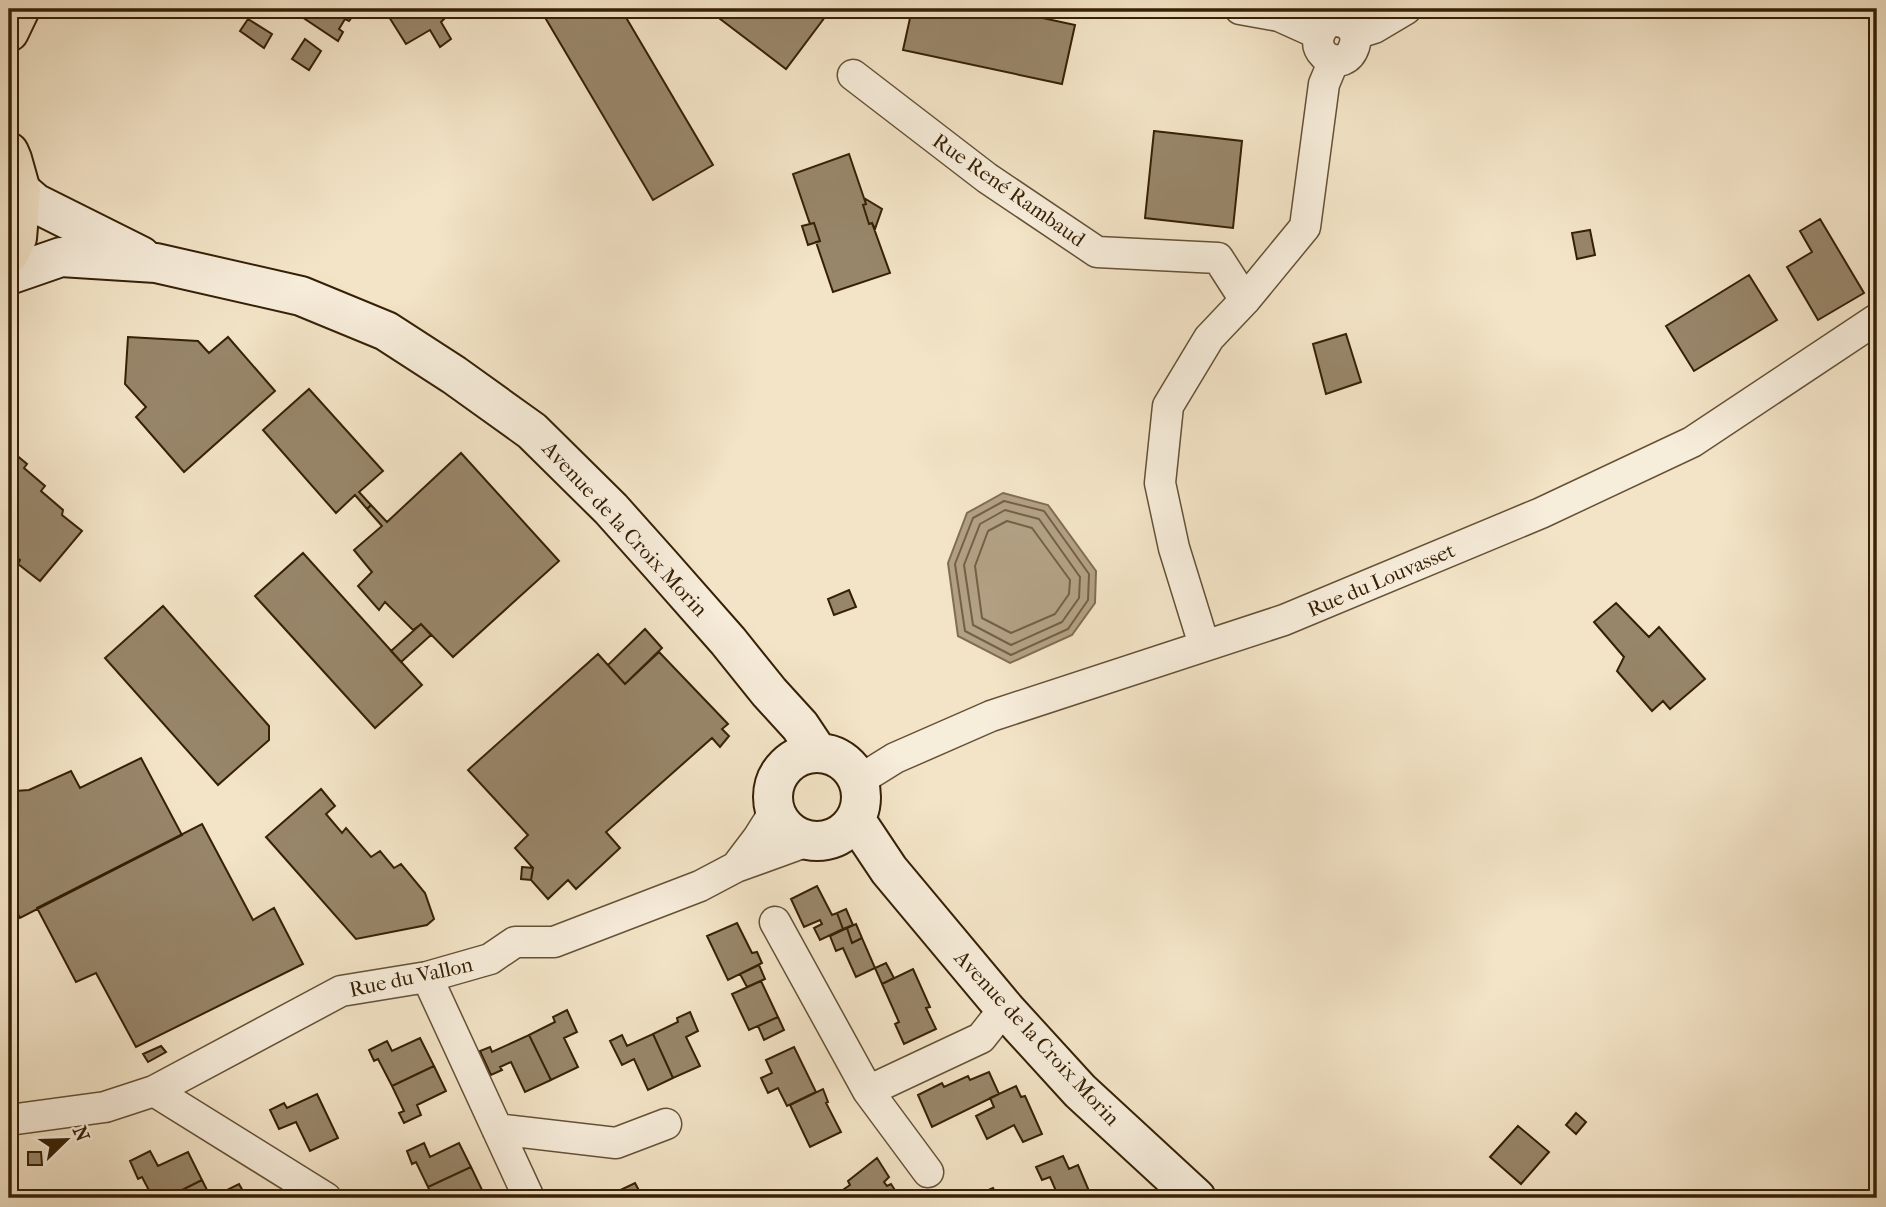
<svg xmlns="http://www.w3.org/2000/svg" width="1886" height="1207" font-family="'IM FELL French Canon',serif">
<rect width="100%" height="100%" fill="#f3e4c7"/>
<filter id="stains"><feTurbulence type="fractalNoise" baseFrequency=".00286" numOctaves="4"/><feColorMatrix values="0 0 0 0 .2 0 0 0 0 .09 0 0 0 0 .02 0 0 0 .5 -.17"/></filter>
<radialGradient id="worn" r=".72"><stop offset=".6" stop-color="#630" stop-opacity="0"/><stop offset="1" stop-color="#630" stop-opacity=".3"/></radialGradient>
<path fill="#b3a185" stroke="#816d52" stroke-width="2" d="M 1003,493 L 1048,505 L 1096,571 L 1095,603 L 1072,635 L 1010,663 L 958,636 L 948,563 L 967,513 Z"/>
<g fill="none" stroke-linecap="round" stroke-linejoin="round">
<path stroke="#746045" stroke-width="2" d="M 1004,501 L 1044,511 L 1089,574 L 1088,600 L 1068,629 L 1011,655 L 965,631 L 955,564 L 973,518 Z
M 1005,510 L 1039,519 L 1080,577 L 1079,598 L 1062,622 L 1011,645 L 973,625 L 964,565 L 980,524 Z
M 1007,521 L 1032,528 L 1070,580 L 1069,594 L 1055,614 L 1011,633 L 982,618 L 975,566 L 988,531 Z"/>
</g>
<path fill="#98866a" stroke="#362005" stroke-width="2" d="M 290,9 L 358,9 L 349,21 L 345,19 L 339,29 L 343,32 L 338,41 Z
M 384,9 L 438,9 L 444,19 L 441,22 L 451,39 L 440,47 L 430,30 L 406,44 Z
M 540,9 L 621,9 L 713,165 L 653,200 Z
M 707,9 L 831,9 L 786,69 Z
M 912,9 L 1001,9 L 1075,25 L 1062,84 L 903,50 Z
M 248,19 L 272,34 L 264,48 L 240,31 Z
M 305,39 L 321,51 L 309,70 L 292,59 Z
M 1154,131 L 1242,141 L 1233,228 L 1145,218 Z
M 849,154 L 866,204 L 863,205 L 869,224 L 872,223 L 890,273 L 833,292 L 816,242 L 820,241 L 814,223 L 810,224 L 793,174 Z
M 864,198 L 882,209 L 875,229 L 872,223 L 869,224 L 863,205 L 866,204 Z
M 1820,219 L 1864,293 L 1818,320 L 1787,267 L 1812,252 L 1800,231 Z
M 814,223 L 820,241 L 808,245 L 802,226 Z
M 1590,230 L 1595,255 L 1577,259 L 1572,233 Z
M 1749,275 L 1777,320 L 1694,371 L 1666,326 Z
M 1346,334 L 1361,382 L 1326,394 L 1313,344 Z
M 128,337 L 198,341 L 209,353 L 228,337 L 275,391 L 184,472 L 136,417 L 146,407 L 125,384 Z
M 309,389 L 383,471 L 359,492 L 371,505 L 367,509 L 355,495 L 336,513 L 263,430 Z
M 9,449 L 27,464 L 24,468 L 45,486 L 41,491 L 63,510 L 62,515 L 82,531 L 40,581 L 18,564 L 20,560 L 9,551 Z
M 461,453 L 559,561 L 453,657 L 421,624 L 413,630 L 385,602 L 379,610 L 358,586 L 372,572 L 354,550 L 382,526 L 367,509 L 371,505 L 387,522 Z
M 303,553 L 422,685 L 375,728 L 255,596 Z
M 849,590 L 856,607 L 834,615 L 828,599 Z
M 1616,603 L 1649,637 L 1659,627 L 1705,679 L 1670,709 L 1663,701 L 1652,711 L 1617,671 L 1624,657 L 1594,622 Z
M 163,606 L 269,726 L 269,740 L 218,785 L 105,658 Z
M 421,624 L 431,635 L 401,662 L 391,651 Z
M 645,629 L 662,648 L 625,684 L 608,665 Z
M 659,652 L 728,724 L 722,729 L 729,736 L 720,747 L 712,738 L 606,832 L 620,848 L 576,889 L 568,880 L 548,899 L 531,880 L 533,868 L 515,848 L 528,835 L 468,770 L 598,654 L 625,684 Z
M 141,758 L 182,835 L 20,918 L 9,898 L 9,787 L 15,791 L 29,790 L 71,771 L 80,788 Z
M 321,789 L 335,806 L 326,814 L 342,833 L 346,828 L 371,857 L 380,851 L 394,868 L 401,864 L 425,893 L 434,919 L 427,925 L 356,939 L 266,837 Z
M 202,824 L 253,920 L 274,908 L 303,964 L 136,1047 L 96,973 L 76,982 L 37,908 Z
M 522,867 L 533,868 L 531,880 L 521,879 Z
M 817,886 L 832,915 L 837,913 L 843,929 L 820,940 L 814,928 L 822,924 L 820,920 L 804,927 L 791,899 Z
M 846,909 L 853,925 L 843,929 L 837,913 Z
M 737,923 L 752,953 L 757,952 L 762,963 L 728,980 L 707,936 Z
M 856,924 L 862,938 L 852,943 L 847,928 Z
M 847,928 L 852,943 L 862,938 L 875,968 L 856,977 L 843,948 L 836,951 L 830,936 Z
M 886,963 L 894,978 L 882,984 L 875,968 Z
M 759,965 L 765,979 L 747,987 L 740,974 Z
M 913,969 L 930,1007 L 926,1008 L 936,1029 L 904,1044 L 895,1024 L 899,1022 L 882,984 Z
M 761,981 L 778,1017 L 749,1030 L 732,994 Z
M 567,1010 L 577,1032 L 564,1038 L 578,1067 L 551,1080 L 529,1035 L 555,1022 L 553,1017 Z
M 690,1012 L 698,1031 L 686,1037 L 700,1066 L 673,1078 L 653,1034 L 678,1022 L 677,1018 Z
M 778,1017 L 784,1030 L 764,1040 L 758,1026 Z
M 653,1034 L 673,1078 L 648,1090 L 634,1059 L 622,1065 L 610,1041 L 622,1035 L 627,1046 Z
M 529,1035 L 551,1080 L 525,1092 L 511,1062 L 500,1067 L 502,1070 L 491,1075 L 480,1051 L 490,1047 L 492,1052 Z
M 420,1038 L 434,1066 L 392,1086 L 378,1059 L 374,1061 L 369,1050 L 387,1041 L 392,1051 Z
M 161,1046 L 166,1052 L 148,1062 L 143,1054 Z
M 794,1047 L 816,1092 L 787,1106 L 778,1088 L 768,1093 L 761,1078 L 772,1073 L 766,1060 Z
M 434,1066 L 446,1091 L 417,1105 L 421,1115 L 404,1123 L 399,1113 L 404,1111 L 392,1086 Z
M 989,1072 L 999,1094 L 932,1127 L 918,1095 L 942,1083 L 944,1087 L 968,1076 L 970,1080 Z
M 1016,1086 L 1021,1097 L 1025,1096 L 1042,1134 L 1023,1142 L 1014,1125 L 987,1139 L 976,1116 L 994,1107 L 990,1098 Z
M 823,1089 L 828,1102 L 826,1103 L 841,1132 L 810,1147 L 790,1105 Z
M 317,1094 L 338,1138 L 310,1151 L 296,1122 L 279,1129 L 270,1110 L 284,1103 L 287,1108 Z
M 1576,1113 L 1586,1122 L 1576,1134 L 1566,1125 Z
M 1518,1126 L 1549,1152 L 1521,1184 L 1490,1157 Z
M 424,1143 L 430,1157 L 459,1143 L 471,1167 L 428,1187 L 416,1162 L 412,1164 L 407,1151 Z
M 150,1151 L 158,1166 L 188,1152 L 202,1180 L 166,1198 L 153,1198 L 142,1177 L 138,1179 L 130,1161 Z
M 28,1152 L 41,1152 L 42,1165 L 28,1165 Z
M 1063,1156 L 1069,1169 L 1078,1165 L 1092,1198 L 1059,1198 L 1050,1177 L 1042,1180 L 1036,1167 Z
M 877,1158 L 889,1177 L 884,1182 L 887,1186 L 891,1184 L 900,1198 L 831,1198 L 850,1185 L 848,1181 Z
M 471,1167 L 483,1192 L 469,1198 L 433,1198 L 428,1187 Z
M 202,1180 L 211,1198 L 239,1184 L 247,1198 L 184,1198 L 180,1191 Z
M 635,1183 L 643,1198 L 612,1198 L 610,1195 Z
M 993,1188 L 998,1198 L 964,1198 L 978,1191 L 979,1194 Z"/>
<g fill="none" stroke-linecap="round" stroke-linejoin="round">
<defs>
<path id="street" d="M 1240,9 L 1279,16 L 1319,34
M 1329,21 C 1376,18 1351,80 1324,55 C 1313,44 1319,30 1329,21 Z
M 1355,34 L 1374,28 L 1406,9
M 853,75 L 987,178 L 1097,252 L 1218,258 L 1245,300
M 1204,645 L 1174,548 L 1160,483 L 1168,406 L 1209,338 L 1245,300 L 1305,227 L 1324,84 L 1334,60
M 858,781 L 895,758 L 991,716 L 1284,620 L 1541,513 L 1692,442 L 1877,319
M 736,867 L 758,838 L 775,811
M 775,922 L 868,1091 L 928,1172
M 427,977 L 529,1198
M 154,1091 L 326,1198
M 868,1091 L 981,1038 L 996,1019 L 1006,1010
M 9,1120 L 105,1107 L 154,1091 L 341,991 L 427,977 L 490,959 L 515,942 L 554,942 L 700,886 L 736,867 L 808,841
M 497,1129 L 616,1143 L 666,1124"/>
<path id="secondary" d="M 21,191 L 35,203 L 141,256
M 9,275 L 61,257 L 156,263 L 301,296 L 386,331 L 454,375 L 532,431 L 611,509 L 661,565 L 728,641 L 769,692 L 800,726 L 818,753
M773 797a44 44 0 1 1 88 0a44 44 0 1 1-88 0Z
M 855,819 L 889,870 L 1006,1010 L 1080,1091 L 1196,1198"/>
<path id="primary" d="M 9,32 L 20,9
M 9,152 L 12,159 L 21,191 L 17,238 L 9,254"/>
</defs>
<use href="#street" stroke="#655136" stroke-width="33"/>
<use href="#secondary" stroke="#362005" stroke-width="42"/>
<use href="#primary" stroke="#362005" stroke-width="42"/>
<use href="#street" stroke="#f7eddb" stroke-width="30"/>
<use href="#secondary" stroke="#f7eddb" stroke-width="38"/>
<use href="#primary" stroke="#f3e4c7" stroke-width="38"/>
</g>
<g text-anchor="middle" stroke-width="7" stroke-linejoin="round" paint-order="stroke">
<g font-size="21" fill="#362005" stroke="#f7eddb">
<text transform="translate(1009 190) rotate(35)" y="7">Rue René Rambaud</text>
<text transform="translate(625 529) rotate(47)" y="7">Avenue de la Croix Morin</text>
<text transform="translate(1381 580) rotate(-23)" y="7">Rue du Louvasset</text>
<text transform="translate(411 977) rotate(-12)" y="7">Rue du Vallon</text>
<text transform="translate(1037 1038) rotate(47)" y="7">Avenue de la Croix Morin</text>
</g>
</g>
<rect width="1886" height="1207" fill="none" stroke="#f3e4c7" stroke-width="35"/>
<rect x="10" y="10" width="1865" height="1186" fill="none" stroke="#362005" stroke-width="3.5"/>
<rect x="18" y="18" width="1851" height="1172" fill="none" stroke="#362005" stroke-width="2"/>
<g transform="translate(66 1140) rotate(67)" stroke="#f7eddb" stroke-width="5" paint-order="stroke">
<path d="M0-5L12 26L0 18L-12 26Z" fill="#362005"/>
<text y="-10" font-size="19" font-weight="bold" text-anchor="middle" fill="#362005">N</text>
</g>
<rect width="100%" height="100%" filter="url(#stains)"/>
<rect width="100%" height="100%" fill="url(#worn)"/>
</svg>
